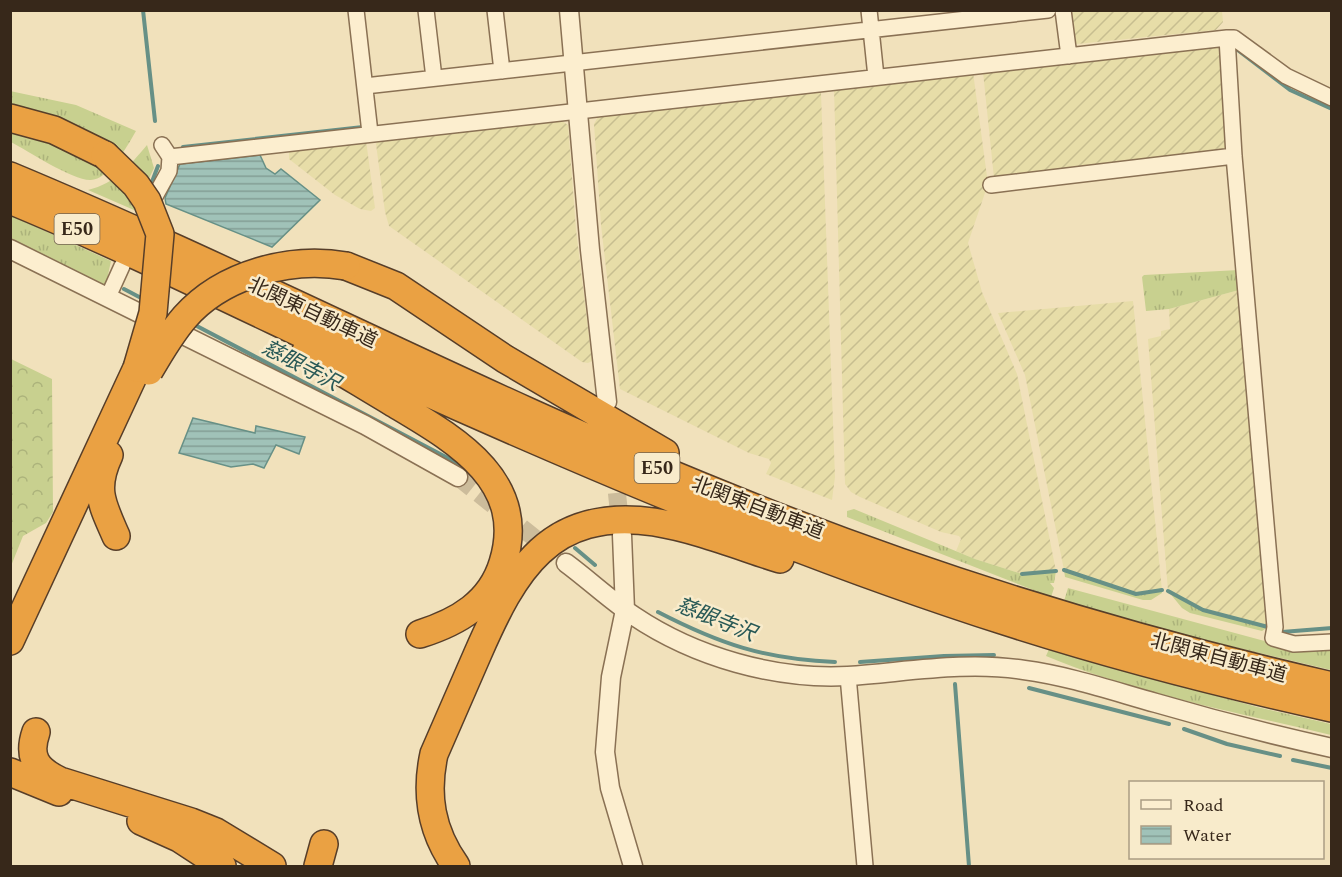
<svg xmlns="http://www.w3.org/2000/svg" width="1342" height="877" font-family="Spectral,'Noto Sans JP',serif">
<defs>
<pattern id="farmland-furrows" width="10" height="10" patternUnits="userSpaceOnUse" patternTransform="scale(1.5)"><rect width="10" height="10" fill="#e7dda8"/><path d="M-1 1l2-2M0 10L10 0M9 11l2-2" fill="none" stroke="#c7be90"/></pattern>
<pattern id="grass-tufts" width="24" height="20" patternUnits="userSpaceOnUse" patternTransform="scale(1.5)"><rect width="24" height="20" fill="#c8d08f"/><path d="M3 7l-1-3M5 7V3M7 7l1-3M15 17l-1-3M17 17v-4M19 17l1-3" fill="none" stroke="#acb37b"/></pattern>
<pattern id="forest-crowns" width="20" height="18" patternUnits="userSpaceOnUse" patternTransform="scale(1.5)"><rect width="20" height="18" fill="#c8d08f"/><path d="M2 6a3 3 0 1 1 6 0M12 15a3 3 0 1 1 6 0" fill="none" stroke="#acb37b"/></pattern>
<pattern id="water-rules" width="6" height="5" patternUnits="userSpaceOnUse" patternTransform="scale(1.5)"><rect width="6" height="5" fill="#a0c2b8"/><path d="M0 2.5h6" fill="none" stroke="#839e95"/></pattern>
</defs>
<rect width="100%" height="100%" fill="#f1e1bb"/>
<path fill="url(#farmland-furrows)" d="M 1068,11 L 1222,11 L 1223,22 L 1216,30 L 1077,44 L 1071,41 Z
M 1218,45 L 1229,151 L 994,178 L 983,72 Z
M 973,72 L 988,184 L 968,243 L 982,292 L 1017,374 L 1056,571 L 1022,574 L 975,559 L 956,551 L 961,539 L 959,536 L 941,532 L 860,497 L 851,492 L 845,484 L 834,88 Z
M 818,90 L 821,93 L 835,477 L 832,500 L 766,474 L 771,463 L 769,459 L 749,453 L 620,389 L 601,225 L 594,124 L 599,115 Z
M 559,119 L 568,125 L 576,230 L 592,361 L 588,363 L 582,362 L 389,226 L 385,212 L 376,144 L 379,139 Z
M 366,140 L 375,208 L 371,211 L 360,209 L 335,195 L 289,159 L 289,147 Z
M 1239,290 L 1268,627 L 1203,610 L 1168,591 L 1148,339 L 1161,336 L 1161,331 L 1170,329 L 1169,309 Z
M 1133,301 L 1162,590 L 1136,594 L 1064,570 L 1025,375 L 998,313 Z"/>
<path fill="url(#grass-tufts)" d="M 10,91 L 76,105 L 136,131 C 128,145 108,181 90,180 C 72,180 28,151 11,142 Z
M 147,145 L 154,168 L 134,210 L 88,190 C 116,183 129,166 147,145 Z
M 10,215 L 111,261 L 108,275 L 111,277 L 108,284 L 100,284 L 11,242 Z
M 1239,270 L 1239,290 L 1169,309 L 1146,311 L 1142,277 L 1144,275 Z
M 854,509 L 975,559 L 1022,574 L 1056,571 L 1054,583 L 1050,583 L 1054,588 L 1051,597 L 847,517 L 847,511 Z
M 1064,570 L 1136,594 L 1162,590 L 1162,593 L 1151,600 L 1143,600 L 1065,577 Z
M 1068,588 L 1298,650 L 1331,648 L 1331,670 L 1159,629 L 1064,601 Z
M 1168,591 L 1203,610 L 1268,627 L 1262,631 L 1190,613 L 1182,608 Z
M 1049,649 L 1257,707 L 1331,724 L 1331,735 C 1236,712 1137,694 1046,656 Z"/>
<path fill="url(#forest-crowns)" d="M 11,359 L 52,379 L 53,512 L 46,523 L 23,536 L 11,566 Z"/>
<path fill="url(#water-rules)" stroke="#679086" stroke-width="1.5" d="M 260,155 L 266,168 L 275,174 L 281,169 L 320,200 L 272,247 L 166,204 L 165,198 L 180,164 Z
M 193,418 L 255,433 L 256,426 L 305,437 L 299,454 L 276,445 L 264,468 L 253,464 L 231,467 L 179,453 Z"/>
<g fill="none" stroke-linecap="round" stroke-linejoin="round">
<path stroke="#679086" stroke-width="4" d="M 143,10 L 155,121
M 1235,48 L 1290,90 L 1332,109
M 183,147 L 363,127
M 150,187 L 158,166
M 124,289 L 143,299
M 193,324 L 463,466
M 575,548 L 595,565
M 1064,570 L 1136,594 L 1162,590
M 1022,574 L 1056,571
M 1168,591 L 1203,610 L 1268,627
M 658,612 C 720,644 764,659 835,662
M 1282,632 L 1332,628
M 944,656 L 994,655
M 860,662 L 944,656 L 946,661
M 955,684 L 969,866
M 1029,688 L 1169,724
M 1184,729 L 1227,744 L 1280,756
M 1293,760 L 1332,768"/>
<path stroke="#ccbc9b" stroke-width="18" stroke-dasharray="18 9" stroke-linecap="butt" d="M 614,466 L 621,531
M 458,477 L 566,563"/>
<defs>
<path id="minor" d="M 356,10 L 370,133
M 426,10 L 434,78
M 495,10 L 502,71
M 869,10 L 876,77
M 1063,10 L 1069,56
M 1227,38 L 1234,156 L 1275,627 L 1273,638 L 1294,644 L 1332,642
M 365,86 L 1048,10
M 170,157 L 1227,38 L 1234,38 L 1286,76 L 1332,98
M 991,185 L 1234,156
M 148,209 L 169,171 L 170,157 L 162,145
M 108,297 L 122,266
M 848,676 L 865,866"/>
<path id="tertiary" d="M 569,10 L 590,250 L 607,402
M 10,249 L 365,425 L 458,477
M 622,535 L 625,610 L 611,677 L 605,752 L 610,788 L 633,866
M 566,563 C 589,580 610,600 634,616 C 695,657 775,680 848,676 C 907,672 966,661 1024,670 C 1069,676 1113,691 1156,703 C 1214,720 1273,735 1332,748"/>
<path id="motorway" d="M 10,118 L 54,130 L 105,155
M 10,176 C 250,276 479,397 720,494 C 918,575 1123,638 1332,686
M 10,200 C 162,263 307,339 457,406 C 638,486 820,562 1008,622 C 1114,656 1223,684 1332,708
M 346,266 L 396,286 L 505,359 L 665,453
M 306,351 C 335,367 363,385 392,402 C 452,438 529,479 503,563 C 491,603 458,622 420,634
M 109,455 C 93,489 102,504 116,536
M 10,641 L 137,368
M 36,732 C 27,758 37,770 60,781 L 191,822 L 216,832 L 272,866
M 10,772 L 59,792
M 141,821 L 179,838 L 222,866
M 318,866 L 324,844
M 456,866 C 431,831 425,795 434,754 C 449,720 463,687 478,653 C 514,571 549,507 654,522 C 697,529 739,546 780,559"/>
</defs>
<use href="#minor" stroke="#8a7154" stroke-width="18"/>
<use href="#tertiary" stroke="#8a7154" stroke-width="21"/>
<use href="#motorway" stroke="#573e29" stroke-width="30"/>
<use href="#minor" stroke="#fceecf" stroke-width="15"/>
<use href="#tertiary" stroke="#fceecf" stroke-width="18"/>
<use href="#motorway" stroke="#eaa143" stroke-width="27"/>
<defs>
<path id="motorway-bridge" d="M 105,155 L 136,185 L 147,201 L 160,234 L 153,313 L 137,368
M 149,371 C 160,352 171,333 185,317 C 223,274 291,256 346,266"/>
</defs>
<use href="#motorway-bridge" stroke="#573e29" stroke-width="30" stroke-linecap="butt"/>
<use href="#motorway-bridge" stroke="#eaa143" stroke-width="27"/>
</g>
<g text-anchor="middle" stroke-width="5" stroke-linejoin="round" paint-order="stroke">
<g fill="#f8ebcb" stroke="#71624f" stroke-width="1.5">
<rect x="54.5" y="214" width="45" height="30" rx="4.5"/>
<rect x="634.5" y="453" width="45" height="30" rx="4.5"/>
</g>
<g font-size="18" font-weight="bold" fill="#37281a">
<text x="77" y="235">E50</text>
<text x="657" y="474">E50</text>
</g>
<g font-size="20" fill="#37281a" stroke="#f8ebcb">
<text transform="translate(313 312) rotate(25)" y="7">北関東自動車道</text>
<text transform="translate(758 507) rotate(21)" y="7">北関東自動車道</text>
<text transform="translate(1219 657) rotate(15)" y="7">北関東自動車道</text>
</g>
<g font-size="21" font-style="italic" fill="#285956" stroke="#f8ebcb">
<text transform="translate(301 365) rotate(28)" y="7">慈眼寺沢</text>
<text transform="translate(716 619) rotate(22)" y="7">慈眼寺沢</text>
</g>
</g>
<rect width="1342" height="877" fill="none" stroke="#37281a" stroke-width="24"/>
<rect x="1129" y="781" width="195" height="78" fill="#f8ebcb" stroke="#ab9d84" stroke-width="1.5"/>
<rect x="1141" y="800" width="30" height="9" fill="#fceecf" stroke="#ab9d84" stroke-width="1.5"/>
<text x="1183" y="811" font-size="18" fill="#37281a">Road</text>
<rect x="1141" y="826" width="30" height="18" fill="url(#water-rules)" stroke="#ab9d84" stroke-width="1.5"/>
<text x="1183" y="841" font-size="18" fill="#37281a">Water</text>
</svg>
